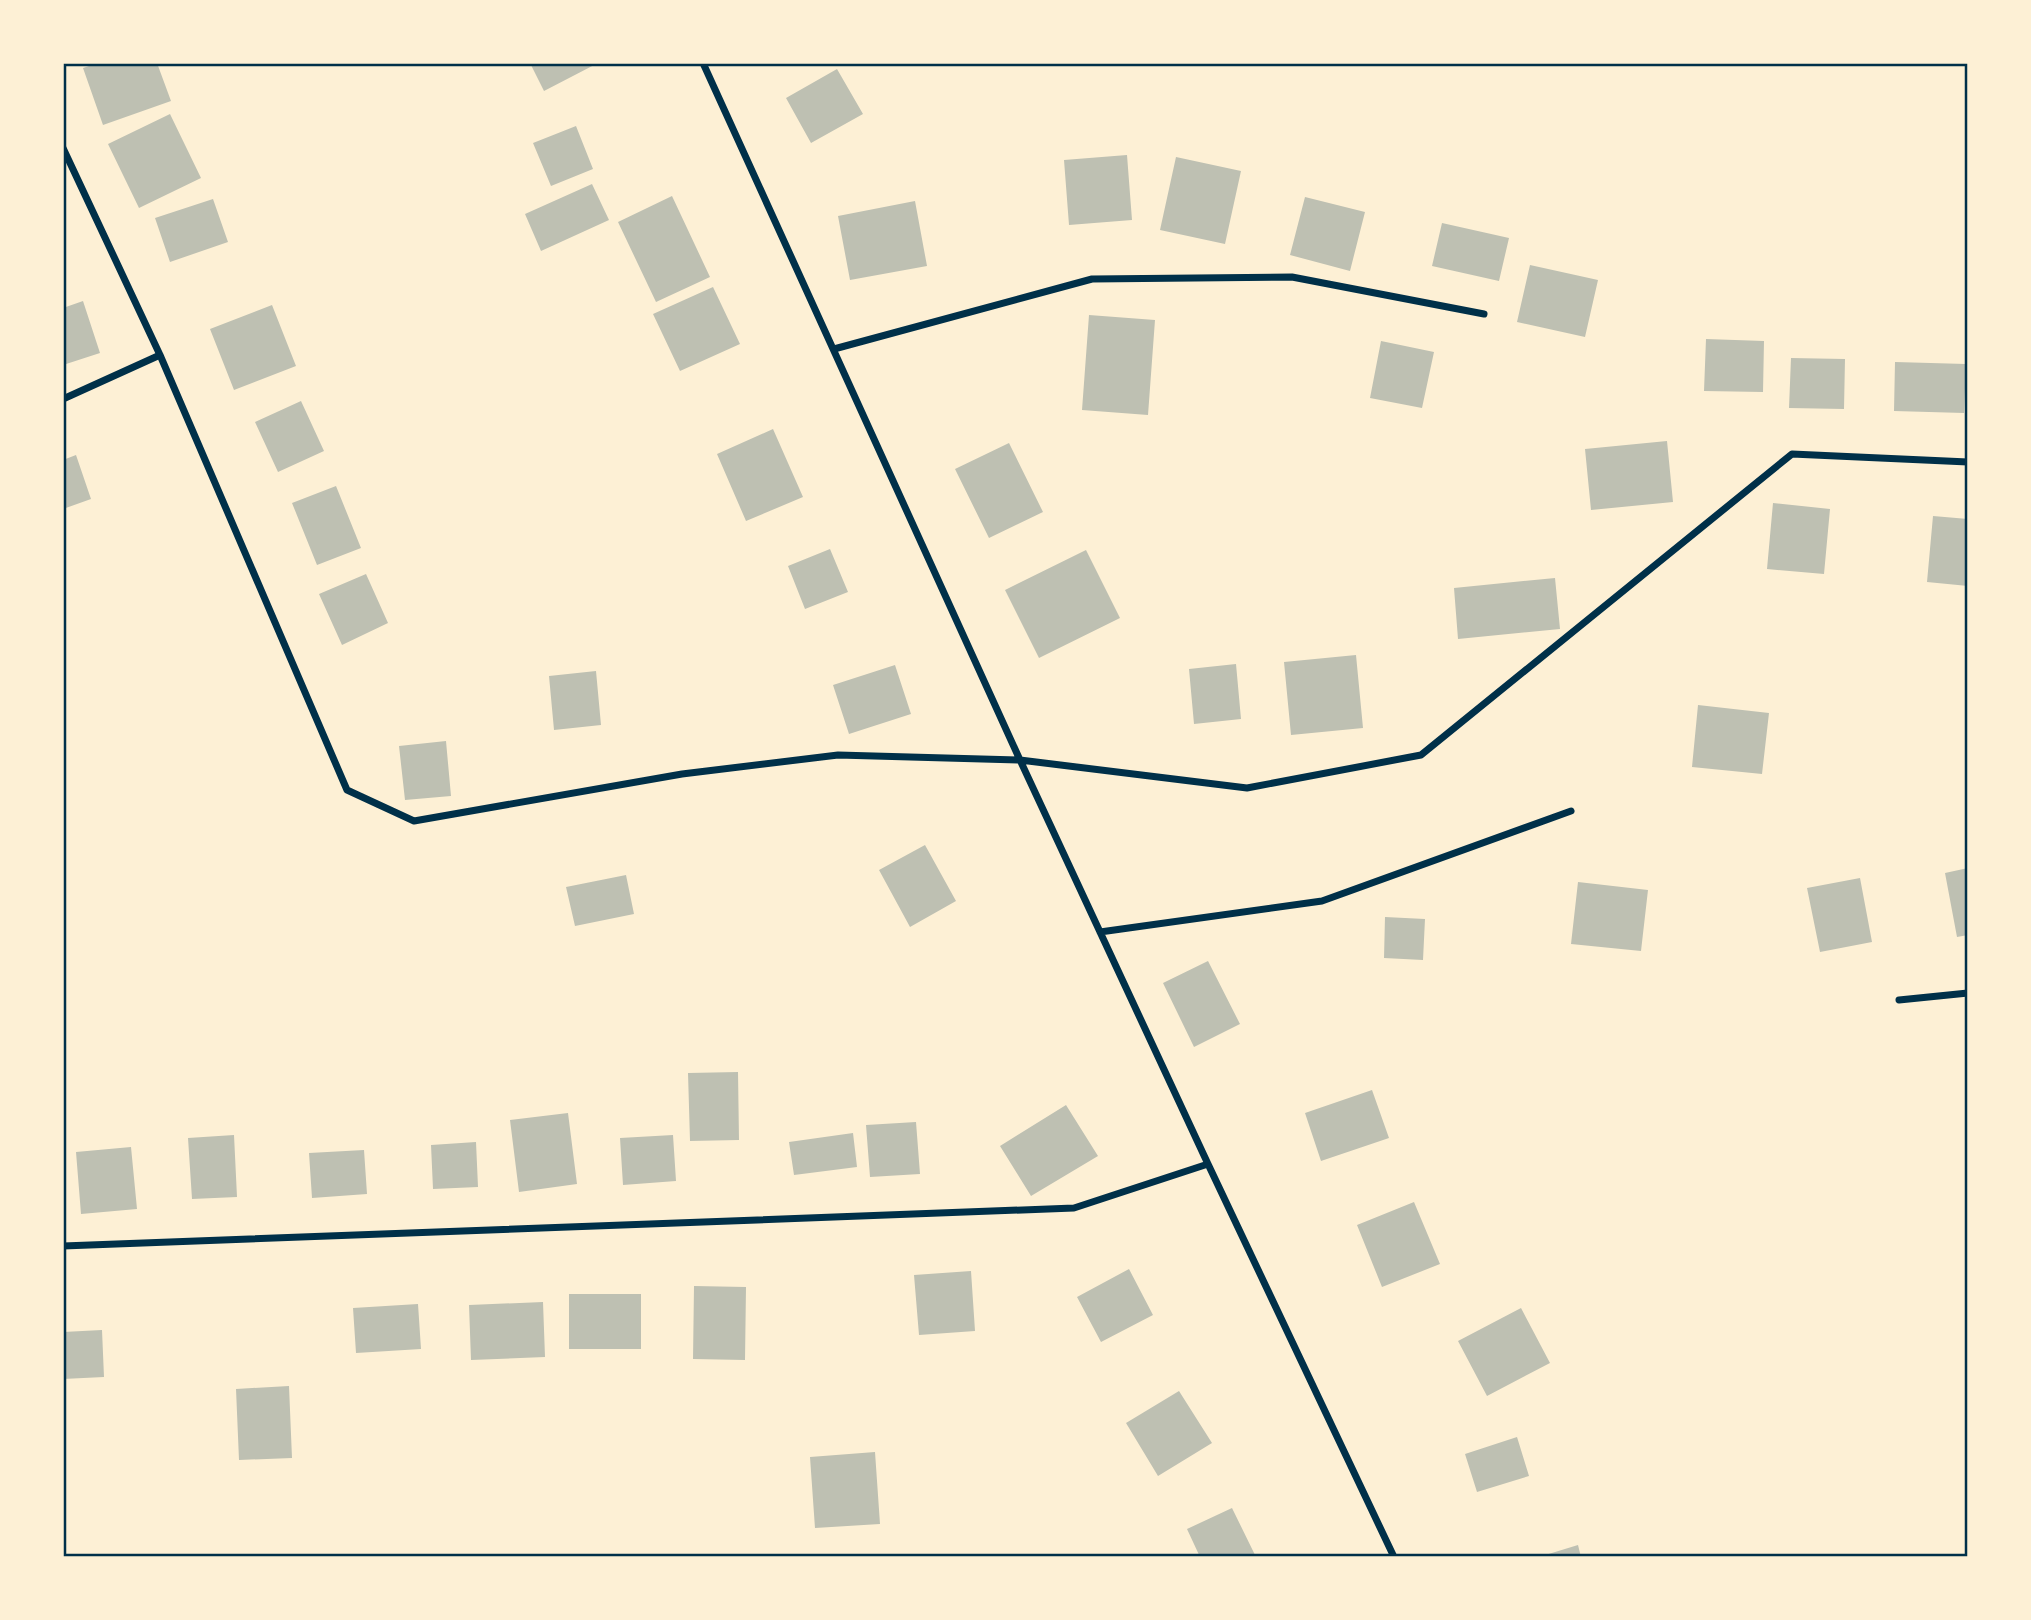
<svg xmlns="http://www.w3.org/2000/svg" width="2031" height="1620" font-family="Overpass,sans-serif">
<rect width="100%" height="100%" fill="#fdf0d5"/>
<path fill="#bec0b2" d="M 98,63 L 157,63 L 171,101 L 103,125 L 83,68 Z
M 530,63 L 598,63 L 544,91 Z
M 837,69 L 863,114 L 811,143 L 786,98 Z
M 170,114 L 201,178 L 139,208 L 108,144 Z
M 576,126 L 593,169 L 551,186 L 533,143 Z
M 1127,155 L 1132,220 L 1069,225 L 1064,160 Z
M 1176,157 L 1241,171 L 1225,244 L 1160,230 Z
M 592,184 L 609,220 L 541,251 L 525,214 Z
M 672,196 L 710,277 L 656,302 L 618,222 Z
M 1305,197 L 1365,212 L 1350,271 L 1290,255 Z
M 213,199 L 228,242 L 170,262 L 155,218 Z
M 915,201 L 927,266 L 850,280 L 838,216 Z
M 1442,223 L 1509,238 L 1499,281 L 1432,266 Z
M 1530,265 L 1598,280 L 1585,337 L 1517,322 Z
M 713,287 L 740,344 L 680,371 L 653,314 Z
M 83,301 L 100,353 L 63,365 L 63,308 Z
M 272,305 L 296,366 L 234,390 L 210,329 Z
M 1089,315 L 1155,320 L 1148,415 L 1082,410 Z
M 1706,339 L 1764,341 L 1763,392 L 1704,391 Z
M 1381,341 L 1434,352 L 1422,408 L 1370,398 Z
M 1791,358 L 1845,359 L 1844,409 L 1789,408 Z
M 1895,362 L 1966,364 L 1964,413 L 1894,411 Z
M 301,401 L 324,451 L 278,472 L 255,422 Z
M 773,429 L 803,497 L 746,521 L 717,454 Z
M 1667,441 L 1673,502 L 1591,510 L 1585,449 Z
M 1009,443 L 1043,512 L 989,538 L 955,469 Z
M 76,455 L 91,499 L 63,509 L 63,460 Z
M 336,486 L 361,548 L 317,565 L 292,503 Z
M 1773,503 L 1830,509 L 1824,574 L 1767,569 Z
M 1933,516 L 1968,519 L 1968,586 L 1927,582 Z
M 830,549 L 848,592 L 805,609 L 788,566 Z
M 1086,550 L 1120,618 L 1039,658 L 1005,590 Z
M 366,574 L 388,623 L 342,645 L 319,594 Z
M 1555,578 L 1560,629 L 1458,639 L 1454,588 Z
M 1356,655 L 1363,728 L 1291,735 L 1284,662 Z
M 1236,664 L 1241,719 L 1194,724 L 1189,669 Z
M 895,665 L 911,714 L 849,734 L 833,685 Z
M 596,671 L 601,725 L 554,730 L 549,676 Z
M 1698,705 L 1769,713 L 1762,774 L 1692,767 Z
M 446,741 L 451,796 L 405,800 L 399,746 Z
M 925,845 L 956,901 L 910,927 L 879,870 Z
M 1968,868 L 1968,935 L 1957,937 L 1945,873 Z
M 626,875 L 634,914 L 575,926 L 566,887 Z
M 1860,878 L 1872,942 L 1820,952 L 1807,888 Z
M 1578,882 L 1648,890 L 1641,951 L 1571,944 Z
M 1385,917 L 1425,919 L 1423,960 L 1384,958 Z
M 1208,961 L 1240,1024 L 1194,1047 L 1163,983 Z
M 738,1072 L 739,1140 L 690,1141 L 688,1073 Z
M 1372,1090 L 1389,1138 L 1321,1161 L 1305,1113 Z
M 1066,1105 L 1098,1156 L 1031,1196 L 1000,1146 Z
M 568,1113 L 577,1184 L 519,1192 L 510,1120 Z
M 916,1122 L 920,1174 L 870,1177 L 866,1125 Z
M 853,1133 L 857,1167 L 794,1175 L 789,1142 Z
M 234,1135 L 237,1197 L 192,1199 L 188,1138 Z
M 673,1135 L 676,1181 L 623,1185 L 620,1138 Z
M 476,1142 L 478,1187 L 433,1189 L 431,1145 Z
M 131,1147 L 137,1209 L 81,1214 L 76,1152 Z
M 364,1150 L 367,1194 L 312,1198 L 309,1153 Z
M 1414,1202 L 1440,1264 L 1382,1287 L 1357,1225 Z
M 1129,1269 L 1153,1315 L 1101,1342 L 1077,1297 Z
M 971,1271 L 975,1331 L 919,1335 L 914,1275 Z
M 694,1286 L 746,1287 L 745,1360 L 693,1359 Z
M 569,1294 L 641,1294 L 641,1349 L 569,1349 Z
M 543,1302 L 545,1357 L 471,1360 L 469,1305 Z
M 418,1304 L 421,1349 L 356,1353 L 353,1308 Z
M 1521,1308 L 1550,1363 L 1487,1396 L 1458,1341 Z
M 102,1330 L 104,1377 L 63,1379 L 63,1332 Z
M 289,1386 L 292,1458 L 239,1460 L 236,1389 Z
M 1179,1391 L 1212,1443 L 1158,1476 L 1126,1423 Z
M 1517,1437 L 1529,1476 L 1477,1492 L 1465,1454 Z
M 875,1452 L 880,1524 L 815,1528 L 810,1457 Z
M 1232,1508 L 1256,1557 L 1200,1557 L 1187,1529 Z
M 1578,1545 L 1581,1557 L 1542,1557 L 1542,1556 Z"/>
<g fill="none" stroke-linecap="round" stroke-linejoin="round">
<path stroke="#003049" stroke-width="7" d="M 703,63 L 1020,760 L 1208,1164 L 1394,1557
M 63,148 L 160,355 L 347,790 L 414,821 L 682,774 L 838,755 L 1020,760 L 1247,788 L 1421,755 L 1792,454 L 1968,462
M 834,349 L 1092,279 L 1292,277 L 1484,314
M 63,399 L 160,355
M 1100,932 L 1322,901 L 1571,811
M 1899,1000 L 1968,993
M 63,1246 L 1074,1208 L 1208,1164"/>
</g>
<rect width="2031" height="1620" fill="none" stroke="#fdf0d5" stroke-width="130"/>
<rect x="65" y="65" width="1901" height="1490" fill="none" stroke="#003049" stroke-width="2.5"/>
</svg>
